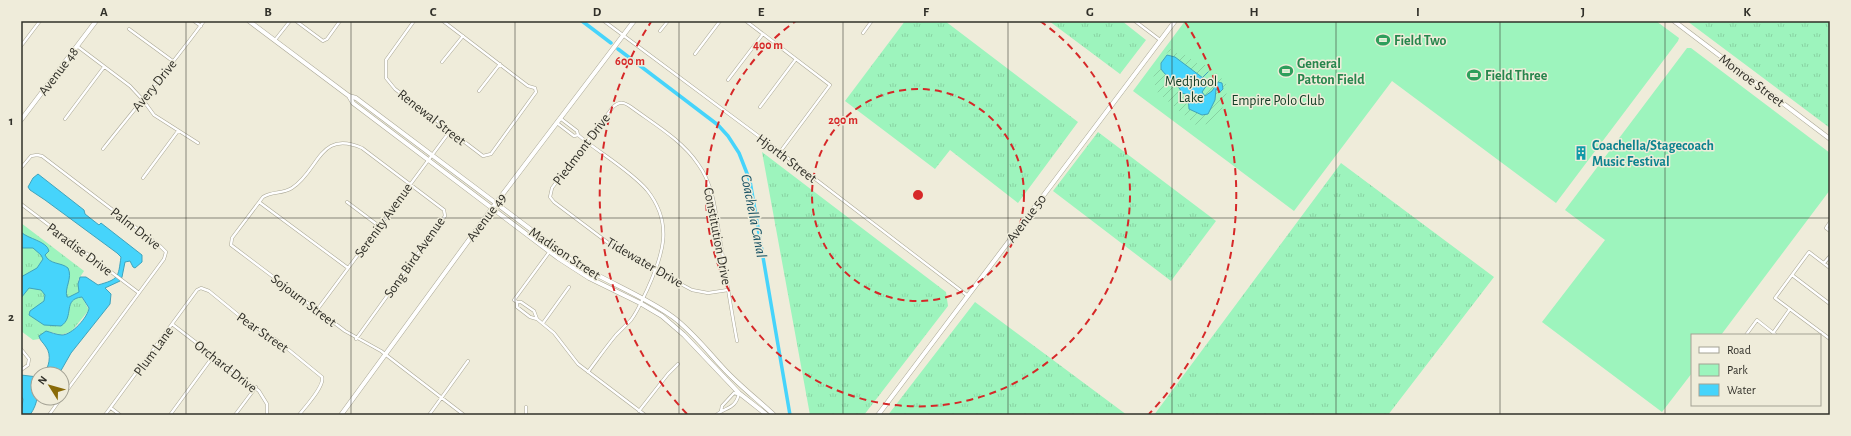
<svg xmlns="http://www.w3.org/2000/svg" width="1851" height="436" font-family="'Alegreya Sans',sans-serif">
<defs>
<pattern id="grass-tufts" width="24" height="20" patternUnits="userSpaceOnUse"><rect width="24" height="20" fill="#9df4bd"/><path d="M3 7l-1-3M5 7V3M7 7l1-3M15 17l-1-3M17 17v-4M19 17l1-3" fill="none" stroke="#88d2a2"/></pattern>
<pattern id="garden-furrows" width="10" height="10" patternUnits="userSpaceOnUse"><rect width="10" height="10" fill="#9df4bd"/><path d="M-1 1l2-2M0 10L10 0M9 11l2-2" fill="none" stroke="#88d2a2"/></pattern>
</defs>
<rect width="100%" height="100%" fill="#efecda"/>
<path fill="url(#grass-tufts)" d="M 905,21 L 945,21 L 1078,122 L 1018,203 L 950,150 L 935,169 L 845,101 Z
M 1049,21 L 1122,21 L 1146,40 L 1120,74 Z
M 1687,21 L 1830,21 L 1830,128 Z
M 1098,132 L 1216,221 L 1171,281 L 1053,191 Z
M 762,152 L 946,292 L 948,306 L 864,415 L 810,415 Z
M 1341,163 L 1494,277 L 1388,415 L 1154,415 Z
M 21,223 L 84,271 L 78,280 L 82,297 L 89,310 L 71,332 L 60,335 L 51,332 L 39,336 L 39,339 L 33,340 L 21,331 Z
M 975,302 L 1127,415 L 888,415 Z"/>
<path fill="#9df4bd" d="M 1185,21 L 1656,21 L 1679,38 L 1678,41 L 1556,203 L 1392,81 L 1294,211 L 1133,91 Z
M 1687,48 L 1691,48 L 1830,153 L 1830,190 L 1721,335 L 1692,335 L 1692,373 L 1662,412 L 1542,322 L 1605,240 L 1565,210 Z"/>
<path fill="url(#garden-furrows)" d="M 1170,49 L 1178,54 L 1180,51 L 1198,64 L 1201,62 L 1217,74 L 1214,77 L 1215,80 L 1221,78 L 1225,81 L 1228,88 L 1222,109 L 1209,124 L 1196,125 L 1156,91 L 1153,73 Z"/>
<path fill="#46d4fb" stroke="#40a3bc" d="M 1167,55 L 1175,57 L 1207,81 L 1207,85 L 1202,92 L 1205,96 L 1212,91 L 1218,82 L 1222,83 L 1223,89 L 1220,92 L 1216,89 L 1215,100 L 1208,114 L 1202,115 L 1189,109 L 1188,95 L 1182,93 C 1177,82 1168,79 1161,69 L 1161,63 Z
M 38,174 L 84,210 L 85,214 L 99,225 L 101,223 L 142,255 L 142,262 L 135,268 L 133,267 L 130,261 L 125,262 L 122,277 L 120,281 L 105,288 L 111,294 L 110,304 L 71,353 L 59,374 L 43,374 C 49,368 52,355 46,347 C 43,342 40,341 39,336 L 46,331 C 50,332 57,335 62,335 C 72,335 88,317 89,308 L 82,297 C 62,299 75,317 61,326 L 44,325 L 29,315 L 30,311 L 44,301 L 45,295 L 41,290 L 29,288 L 21,298 L 21,277 L 37,268 L 43,259 L 41,255 L 33,248 L 21,248 L 21,232 C 28,239 47,241 49,251 L 45,255 C 50,265 61,262 68,268 C 73,278 64,288 67,297 L 69,297 L 79,292 L 78,284 L 80,277 L 86,277 L 98,285 C 119,279 118,278 121,257 L 117,253 L 45,200 L 30,190 L 28,187 L 33,178 Z
M 21,375 L 38,377 C 38,392 39,402 30,415 L 21,415 L 23,399 L 21,396 Z"/>
<g fill="none" stroke-linecap="round" stroke-linejoin="round">
<path stroke="#40a3bc" stroke-width="1" d="M 1202,78 L 1208,72"/>
<path stroke="#46d4fb" stroke-width="3.5" d="M 582,21 L 611,43
M 618,49 L 718,125 L 728,136 L 739,153 L 750,181 L 790,415"/>
<defs>
<path id="street" d="M 194,21 L 201,26
M 296,21 L 323,41 L 327,39 L 340,21
M 414,21 L 386,60 L 386,78 L 395,89 L 483,156 L 491,154 L 536,92 L 535,88 L 528,86 L 443,21
M 604,21 L 780,152 L 968,296
M 746,21 L 830,85 L 780,152
M 1135,21 L 1160,40
M 129,29 L 174,62
M 660,31 L 668,21
M 863,33 L 871,22 L 869,21
M 275,40 L 290,21
M 21,46 L 40,21
M 77,46 L 130,86 L 143,100 L 154,115 L 198,143
M 695,54 L 720,21
M 442,62 L 463,36
M 728,80 L 763,34
M 479,91 L 500,64
M 760,107 L 796,59
M 560,118 L 577,131 L 578,135 C 598,152 630,170 647,190 C 674,224 663,255 647,290 C 642,300 638,311 631,320 C 626,325 621,330 616,335 C 606,347 597,360 588,372
M 65,119 L 104,67
M 557,123 L 574,136 L 578,135
M 103,149 C 137,106 172,65 204,21
M 21,168 L 31,156 L 37,155 L 42,156 L 160,246 L 166,252 L 164,259 L 62,397
M 143,178 L 178,131
M 259,202 L 348,268
M 347,202 L 379,226
M 21,204 L 139,293
M 1830,222 L 1826,228 L 1830,231
M 1824,263 L 1830,256
M 1830,268 L 1809,252 L 1775,298 L 1830,339
M 1792,275 L 1830,304
M 728,290 L 708,293 L 692,290 L 619,251 L 554,202 L 550,197 L 552,188 L 613,107 C 620,101 624,102 631,107 C 654,124 682,140 698,164 C 715,187 716,218 721,245 C 726,277 731,309 737,341
M 517,302 L 521,302 L 534,311 L 537,319 L 554,333 L 578,364 L 645,415
M 517,302 L 514,300 L 553,247
M 517,302 L 517,307 L 530,317 L 537,319
M 317,310 L 450,131
M 543,323 L 569,287
M 172,324 L 259,391 L 267,404 L 267,415
M 1773,333 L 1790,309
M 1746,335 L 1757,320 L 1776,335
M 356,339 L 445,216 L 444,210 L 362,148 C 319,129 319,171 292,188 C 283,194 272,191 263,197 L 232,238 L 231,245 L 345,331 L 381,351 L 464,415
M 21,349 L 29,359 L 28,365 L 21,370
M 526,407 L 526,415
M 111,408 L 120,415
M 639,411 L 668,374 L 678,364
M 721,411 L 722,406 L 734,393 L 738,394
M 49,415 L 61,398
M 105,415 L 197,290 L 201,288 L 209,291 L 247,322 L 278,341 L 322,377 C 325,386 305,407 299,415
M 170,415 L 214,355
M 235,415 L 256,387
M 429,415 L 468,361
M 716,415 C 726,407 736,409 739,393"/>
<path id="secondary" d="M 249,21 L 349,96 L 353,103 L 558,258 L 589,278 L 640,303 L 662,316 L 684,335 L 739,393 L 767,415
M 1674,21 L 1830,139
M 349,96 L 356,98 L 570,259 C 603,281 641,294 673,317 C 693,332 708,352 725,370 C 740,386 758,400 774,415
M 21,120 L 96,21
M 341,415 L 496,203 L 634,21
M 878,415 L 1175,21"/>
</defs>
<use href="#street" stroke="#aaa796" stroke-width="3.5"/>
<use href="#secondary" stroke="#aaa796" stroke-width="5"/>
<use href="#street" stroke="#fff" stroke-width="2.5"/>
<use href="#secondary" stroke="#fff" stroke-width="4"/>
</g>
<path fill="none" stroke="#313029" stroke-width="1" stroke-opacity="0.55" d="M 186,21 L 186,415M 351,21 L 351,415M 515,21 L 515,415M 679,21 L 679,415M 843,21 L 843,415M 1008,21 L 1008,415M 1172,21 L 1172,415M 1336,21 L 1336,415M 1500,21 L 1500,415M 1665,21 L 1665,415M 21,218 L 1830,218"/>
<g fill="none" stroke="#d62828" stroke-width="2" stroke-dasharray="7 5">
<circle cx="918" cy="195" r="106"/>
<path d="M1040 21A212 212 0 1 1 796 21"/>
<path d="M687 414A318 318 0 0 1 651 22M1185 22A318 318 0 0 1 1149 414"/>
</g>
<defs>
<symbol id="stadium-bare" viewBox="-9 -9 18 18"><path d="M0-5a6.5 5 0 1 0 0 10a6.5 5 0 1 0 0-10ZM-3.5-1.8h7v3.6h-7Z" fill="#2e9e5b" stroke="#efecda" stroke-width="2.5" paint-order="stroke"/></symbol>
<symbol id="building-bare" viewBox="-9 -9 18 18"><path d="M-4-6H4V6H1V3H-1V6H-4ZM-2.5-4.3h1.7v1.8h-1.7ZM.8-4.3h1.7v1.8H.8ZM-2.5-1h1.7V.8h-1.7ZM.8-1h1.7V.8H.8Z" fill="#0f9aa8" stroke="#efecda" stroke-width="2.5" paint-order="stroke"/></symbol>
</defs>
<g fill-rule="evenodd">
<use href="#stadium-bare" x="1373" y="30" width="20" height="20"/>
<use href="#stadium-bare" x="1276" y="61" width="20" height="20"/>
<use href="#stadium-bare" x="1464" y="65" width="20" height="20"/>
<use href="#building-bare" x="1571" y="143" width="20" height="20"/>
</g>
<g text-anchor="middle" stroke-width="3" stroke-linejoin="round" paint-order="stroke">
<g font-size="14" font-weight="bold" fill="#27864d" stroke="#efecda" text-anchor="start">
<text x="1394" y="45">Field Two</text>
<text x="1297" y="68">General<tspan x="1297" dy="16">Patton Field</tspan></text>
<text x="1485" y="80">Field Three</text>
</g>
<g font-size="14" fill="#313029" stroke="#efecda">
<text transform="translate(58 71) rotate(-53)" y="5">Avenue 48</text>
<text transform="translate(1752 80) rotate(37)" y="5">Monroe Street</text>
<text transform="translate(154 85) rotate(-51)" y="5">Avery Drive</text>
<text transform="translate(432 117) rotate(38)" y="5">Renewal Street</text>
<text transform="translate(581 149) rotate(-53)" y="5">Piedmont Drive</text>
<text transform="translate(787 158) rotate(37)" y="5">Hjorth Street</text>
<text transform="translate(486 217) rotate(-53)" y="5">Avenue 49</text>
<text transform="translate(1026 218) rotate(-53)" y="5">Avenue 50</text>
<text transform="translate(383 220) rotate(-54)" y="5">Serenity Avenue</text>
<text transform="translate(136 228) rotate(38)" y="5">Palm Drive</text>
<text transform="translate(718 236) rotate(79)" y="5">Constitution Drive</text>
<text transform="translate(80 249) rotate(37)" y="5">Paradise Drive</text>
<text transform="translate(565 253) rotate(34)" y="5">Madison Street</text>
<text transform="translate(414 257) rotate(-55)" y="5">Song Bird Avenue</text>
<text transform="translate(645 262) rotate(30)" y="5">Tidewater Drive</text>
<text transform="translate(304 300) rotate(37)" y="5">Sojourn Street</text>
<text transform="translate(263 332) rotate(35)" y="5">Pear Street</text>
<text transform="translate(153 351) rotate(-54)" y="5">Plum Lane</text>
<text transform="translate(226 366) rotate(38)" y="5">Orchard Drive</text>
</g>
<g font-size="14" fill="#154028" stroke="#efecda">
<text x="1191" y="86">Medjhool<tspan x="1191" dy="16">Lake</tspan></text>
<text x="1278" y="105">Empire Polo Club</text>
</g>
<g font-size="14" font-weight="bold" fill="#0d838f" stroke="#efecda" text-anchor="start">
<text x="1592" y="150">Coachella/Stagecoach<tspan x="1592" dy="16">Music Festival</tspan></text>
</g>
<g font-size="15" font-style="italic" fill="#1a5364" stroke="#efecda">
<text transform="translate(754 216) rotate(79)" y="5">Coachella Canal</text>
</g>
</g>
<circle cx="918" cy="195" r="6" fill="#d62828" stroke="#efecda" stroke-width="2"/>
<g font-size="12" text-anchor="middle" font-weight="bold" fill="#d62828" stroke="#efecda" stroke-width="3" stroke-linejoin="round" paint-order="stroke">
<text x="768" y="49">400 m</text>
<text x="630" y="65">600 m</text>
<text x="843" y="124">200 m</text>
</g>
<rect width="1851" height="436" fill="none" stroke="#efecda" stroke-width="44"/>
<rect x="1691" y="334" width="130" height="72" fill="#efecda" stroke="#a3a193"/>
<rect x="1699" y="347" width="20" height="6" fill="#ffffff" stroke="#a3a193"/>
<text x="1727" y="354" font-size="12" fill="#313029">Road</text>
<rect x="1699" y="364" width="20" height="12" fill="#9df4bd" stroke="#a3a193"/>
<text x="1727" y="374" font-size="12" fill="#313029">Park</text>
<rect x="1699" y="384" width="20" height="12" fill="#46d4fb" stroke="#a3a193"/>
<text x="1727" y="394" font-size="12" fill="#313029">Water</text>
<g transform="translate(50 386) rotate(307)"><circle r="19" fill="#efecda" stroke="#a3a193"/>
<path d="M0-3L7 15L0 10L-7 15Z" fill="#896a08"/>
<text y="-6" font-size="11" font-weight="bold" text-anchor="middle" fill="#313029">N</text>
</g>
<rect x="22" y="22" width="1807" height="392" fill="none" stroke="#313029" stroke-width="1.5"/>
<g font-size="13" text-anchor="middle" font-weight="bold" fill="#313029">
<text x="104" y="16">A</text>
<text x="268" y="16">B</text>
<text x="433" y="16">C</text>
<text x="597" y="16">D</text>
<text x="761" y="16">E</text>
<text x="926" y="16">F</text>
<text x="1090" y="16">G</text>
<text x="1254" y="16">H</text>
<text x="1418" y="16">I</text>
<text x="1583" y="16">J</text>
<text x="1747" y="16">K</text>
<text x="11" y="125">1</text>
<text x="11" y="321">2</text>
</g>
</svg>
